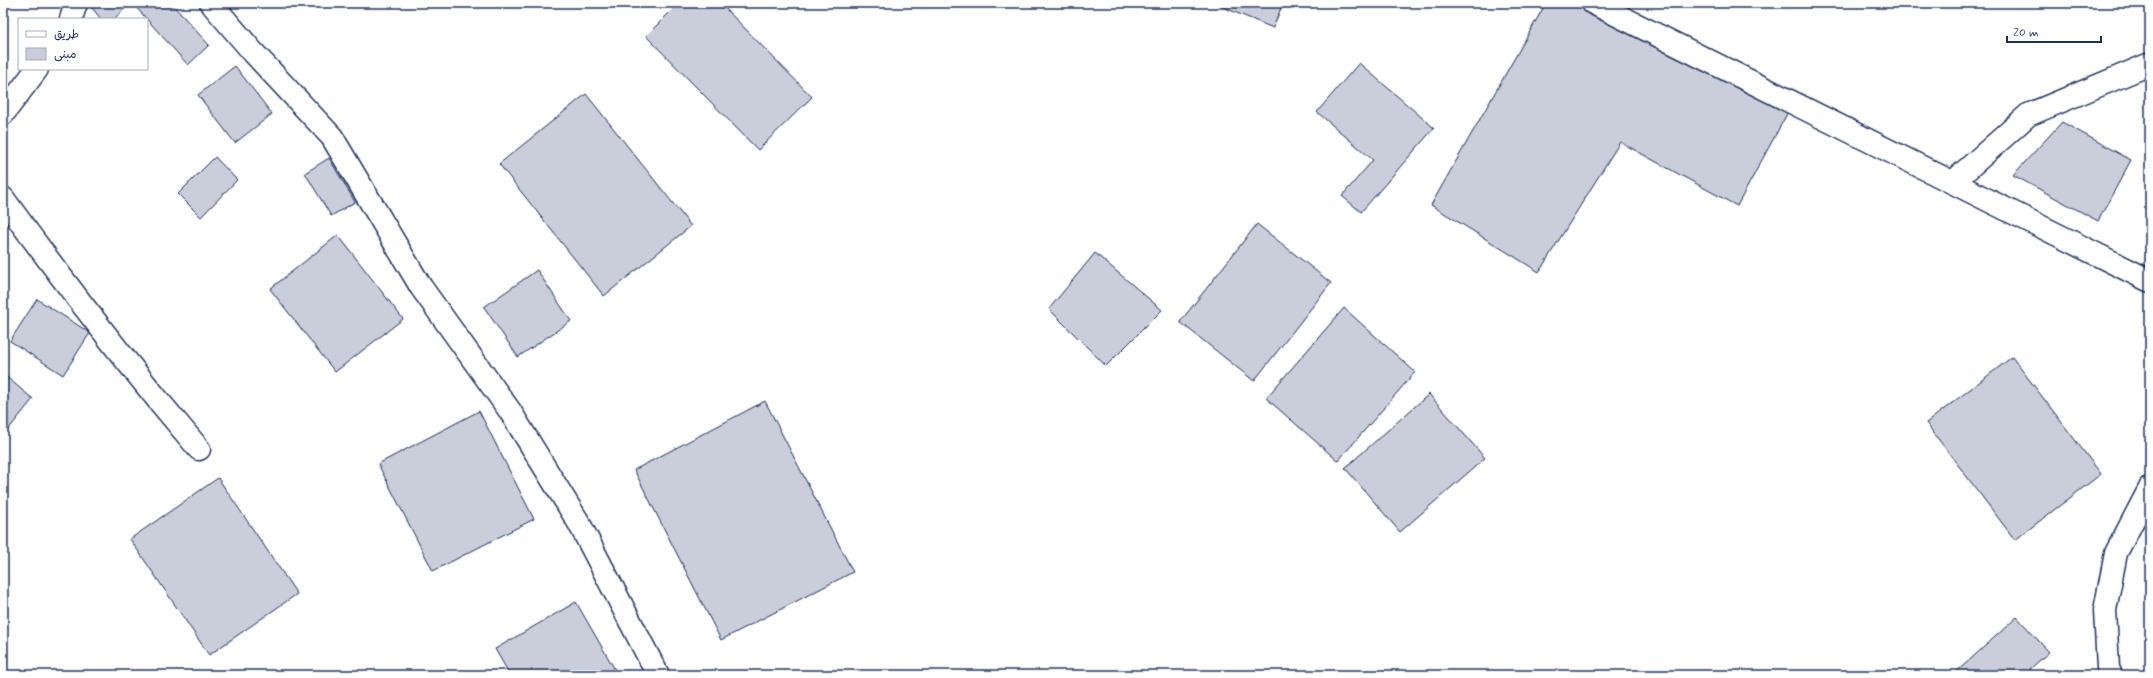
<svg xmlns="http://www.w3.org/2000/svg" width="2153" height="678" font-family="Mynerve,'Playpen Sans Arabic',sans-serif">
<rect width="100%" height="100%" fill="#fff"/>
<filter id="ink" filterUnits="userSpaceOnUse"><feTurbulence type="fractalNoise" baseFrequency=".025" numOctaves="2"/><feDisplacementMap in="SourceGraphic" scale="8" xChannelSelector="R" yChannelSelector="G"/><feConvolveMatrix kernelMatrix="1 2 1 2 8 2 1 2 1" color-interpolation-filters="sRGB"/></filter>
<g filter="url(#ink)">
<path fill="#caceda" stroke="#1b2f5e" d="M 94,3 L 131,3 L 114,19 L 101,19 L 92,8 Z
M 138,3 L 171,3 L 209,45 L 188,65 L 135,6 Z
M 679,3 L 720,3 L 812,97 L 758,150 L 646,36 Z
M 1213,3 L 1283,3 L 1273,28 Z
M 1546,3 L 1590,3 L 1788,112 L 1737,206 L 1620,142 L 1539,272 L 1431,205 Z
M 1359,63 L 1434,128 L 1361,212 L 1342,196 L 1373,160 L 1317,112 Z
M 235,66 L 272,114 L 235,143 L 198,95 Z
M 586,94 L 691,226 L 604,296 L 499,164 Z
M 2062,122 L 2131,160 L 2098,221 L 2013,175 Z
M 215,157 L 237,180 L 201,217 L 178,194 Z
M 329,158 L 355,202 L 331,216 L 305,173 Z
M 1257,224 L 1331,283 L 1254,381 L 1180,322 Z
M 338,235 L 403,319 L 335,372 L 270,289 Z
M 1095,253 L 1162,310 L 1106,366 L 1049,309 Z
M 537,270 L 571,321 L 518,357 L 484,307 Z
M 37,299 L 90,333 L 63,375 L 10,341 Z
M 1344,308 L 1415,372 L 1338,461 L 1266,398 Z
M 2012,357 L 2101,474 L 2015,540 L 1926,423 Z
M 3,374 L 33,399 L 3,436 Z
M 1429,394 L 1485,458 L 1400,532 L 1345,468 Z
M 765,401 L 853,572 L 721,640 L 634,470 Z
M 479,411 L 534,519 L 433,571 L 378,464 Z
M 218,478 L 297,594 L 209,655 L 130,539 Z
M 576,602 L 618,675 L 510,675 L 495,649 Z
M 2017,617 L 2049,652 L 2030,669 L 2036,675 L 1953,675 Z"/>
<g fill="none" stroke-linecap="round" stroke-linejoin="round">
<defs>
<path id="minor" d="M 211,3 L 252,51 L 332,137 L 421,287 L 510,411 L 579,523 L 658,675
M 1593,3 L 2150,281
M 71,19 L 76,3
M 3,114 L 37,69
M 1953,182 L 2028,115 L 2150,64
M 3,198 C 65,284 130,368 199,449
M 2111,675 L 2108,668 L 2105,610 L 2116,553 L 2150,488"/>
</defs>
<use href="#minor" stroke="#1b2f5e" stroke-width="25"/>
<use href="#minor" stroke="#fff" stroke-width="22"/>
</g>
</g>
<rect width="2153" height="678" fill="none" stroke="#fff" stroke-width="16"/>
<rect x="8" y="8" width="2137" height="662" fill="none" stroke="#1b2f5e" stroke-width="1.5" filter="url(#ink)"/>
<rect x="18" y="18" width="130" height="52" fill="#ffffff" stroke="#a4acbf"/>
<rect x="26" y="31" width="20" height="6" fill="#ffffff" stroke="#a4acbf"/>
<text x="54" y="38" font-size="12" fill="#1b2f5e">طريق</text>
<rect x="26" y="48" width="20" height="12" fill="#caceda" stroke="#a4acbf"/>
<text x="54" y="58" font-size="12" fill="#1b2f5e">مبنى</text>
<path d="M2007 36v6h94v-6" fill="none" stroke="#1b2f5e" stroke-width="2"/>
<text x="2013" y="36" font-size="12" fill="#1b2f5e" stroke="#ffffff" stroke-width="3" paint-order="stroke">20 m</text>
</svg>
